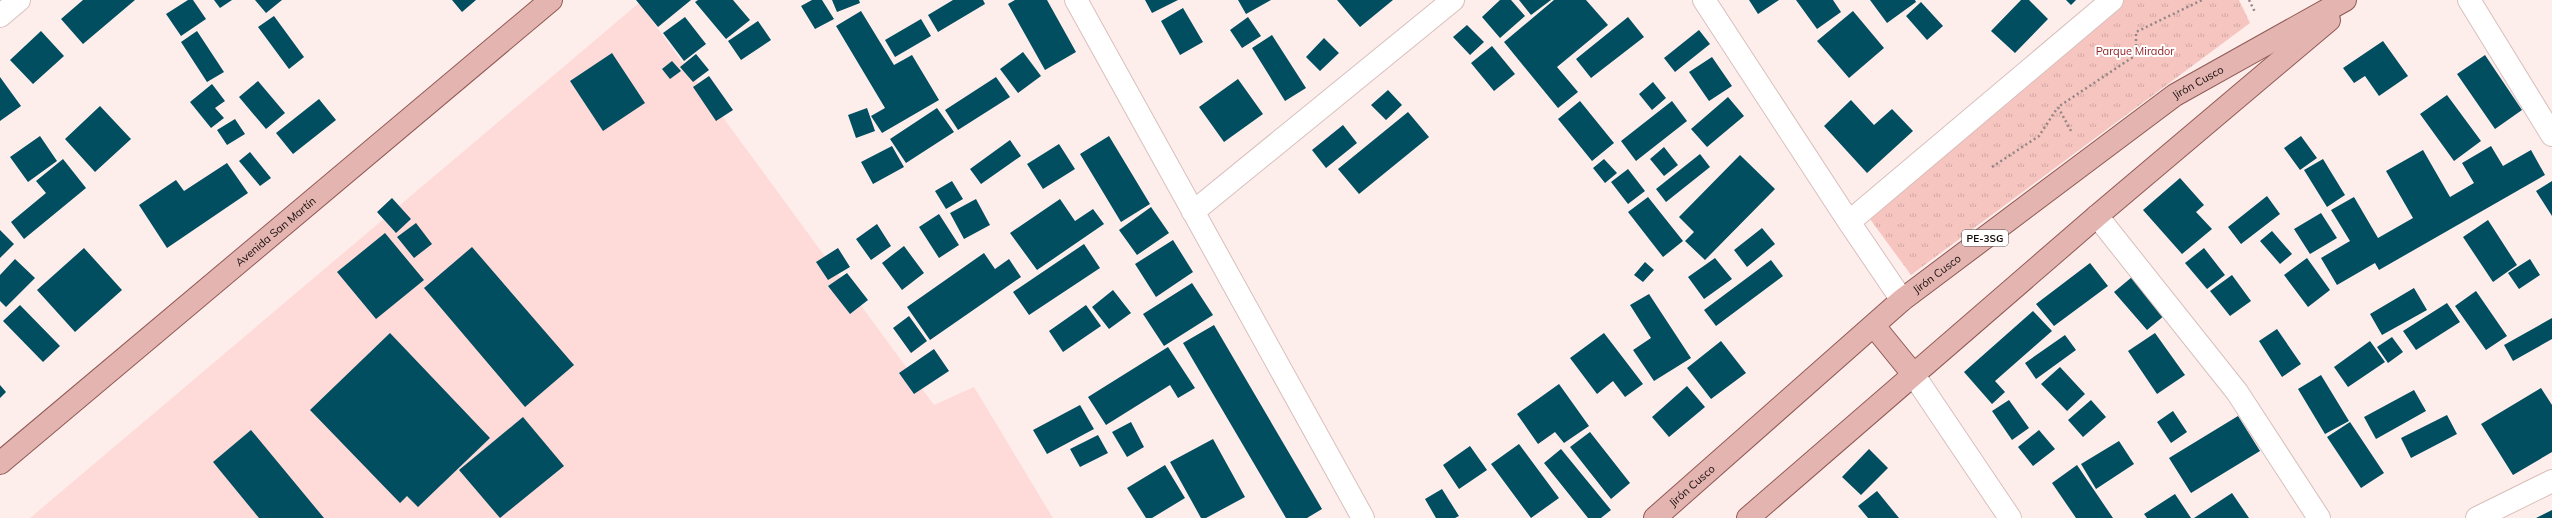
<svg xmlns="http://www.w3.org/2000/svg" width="2552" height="518" font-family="Mulish,sans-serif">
<defs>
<pattern id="park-tufts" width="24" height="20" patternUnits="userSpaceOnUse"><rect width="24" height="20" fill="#f6c5c0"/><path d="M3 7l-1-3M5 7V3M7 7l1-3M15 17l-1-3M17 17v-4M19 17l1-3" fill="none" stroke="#d2a8a4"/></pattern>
</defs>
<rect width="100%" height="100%" fill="#fdeeec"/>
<path fill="#fedbd8" d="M 639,3 L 934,405 L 974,387 L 1053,518 L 30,518 Z"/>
<path fill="url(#park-tufts)" d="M 2123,0 L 2239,0 L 2250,23 L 1911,275 L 1870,219 Z"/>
<path fill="#004e60" d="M 83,0 L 135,0 L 83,44 L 61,19 Z
M 188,0 L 193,0 L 206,19 L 181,36 L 166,14 Z
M 214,0 L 232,0 L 220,8 Z
M 255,0 L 282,0 L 266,13 Z
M 452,0 L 476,0 L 462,12 Z
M 636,0 L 691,0 L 658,27 Z
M 698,0 L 733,0 L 750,20 L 726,39 L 695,2 Z
M 812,0 L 822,0 L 834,19 L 815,29 L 801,6 Z
M 832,0 L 859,0 L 860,3 L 837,12 Z
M 953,0 L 983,0 L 985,4 L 938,32 L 928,15 Z
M 1015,0 L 1047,0 L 1076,52 L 1045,70 L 1008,4 Z
M 1145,0 L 1178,0 L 1152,13 Z
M 1238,0 L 1271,0 L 1246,14 Z
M 1337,0 L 1393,0 L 1360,27 Z
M 1500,0 L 1511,0 L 1525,16 L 1500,38 L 1482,17 Z
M 1519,0 L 1551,0 L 1531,15 Z
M 1554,0 L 1586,0 L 1608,25 L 1557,67 L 1578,92 L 1558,108 L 1504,42 Z
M 1749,0 L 1779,0 L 1758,14 Z
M 1796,0 L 1833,0 L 1841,12 L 1817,29 Z
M 1870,0 L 1915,0 L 1916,2 L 1887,23 Z
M 2021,0 L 2029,0 L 2048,19 L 2015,53 L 1991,31 Z
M 2066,0 L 2076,0 L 2071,5 Z
M 1921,2 L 1943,26 L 1927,40 L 1906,16 Z
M 1183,8 L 1203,42 L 1180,55 L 1161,21 Z
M 861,11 L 894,65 L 912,55 L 939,100 L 882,133 L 871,116 L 885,108 L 836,26 Z
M 1853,11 L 1884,48 L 1849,78 L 1817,41 Z
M 274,16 L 304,57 L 289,69 L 258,27 Z
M 685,17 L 706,44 L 684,61 L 663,33 Z
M 1248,17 L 1261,36 L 1242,48 L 1230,30 Z
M 1628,17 L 1644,37 L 1591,78 L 1576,59 Z
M 921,19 L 931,36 L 895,57 L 885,40 Z
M 758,21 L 771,40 L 741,60 L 728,41 Z
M 1467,25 L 1484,42 L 1470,55 L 1453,37 Z
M 1699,30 L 1710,44 L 1675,72 L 1664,58 Z
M 41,31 L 64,56 L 33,84 L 10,60 Z
M 197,31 L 224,72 L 207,82 L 181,42 Z
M 1272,35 L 1306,88 L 1285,101 L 1252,48 Z
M 1324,38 L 1339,53 L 1320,71 L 1306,57 Z
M 2383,41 L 2408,76 L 2379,96 L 2365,76 L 2354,83 L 2343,68 Z
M 1492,46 L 1515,74 L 1494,91 L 1471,63 Z
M 1023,52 L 1041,76 L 1018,93 L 1000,69 Z
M 612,53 L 645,103 L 603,131 L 570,81 Z
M 696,54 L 709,70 L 693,82 L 680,67 Z
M 2485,55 L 2522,110 L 2495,129 L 2457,74 Z
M 1712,57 L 1732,86 L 1709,101 L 1689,72 Z
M 672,61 L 681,71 L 670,79 L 662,69 Z
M 709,76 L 733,110 L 716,121 L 693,87 Z
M 0,77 L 21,106 L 0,121 Z
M 996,77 L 1010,97 L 958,130 L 945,110 Z
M 1238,79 L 1263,114 L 1224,142 L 1199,107 Z
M 258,81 L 285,113 L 266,129 L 239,97 Z
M 1653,82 L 1666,98 L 1652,110 L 1639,94 Z
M 212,84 L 225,101 L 215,108 L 224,118 L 211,128 L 190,102 Z
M 1388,90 L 1402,105 L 1386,120 L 1371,105 Z
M 2447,95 L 2481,141 L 2454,161 L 2420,114 Z
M 1728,97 L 1744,116 L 1707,147 L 1691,129 Z
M 319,99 L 336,120 L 293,154 L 276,133 Z
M 1851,100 L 1874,125 L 1892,109 L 1913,131 L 1867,173 L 1824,126 Z
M 1580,101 L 1614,143 L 1592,161 L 1558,119 Z
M 1672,101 L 1687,121 L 1636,161 L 1621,141 Z
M 100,106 L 131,139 L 95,172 L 65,139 Z
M 867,108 L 875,131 L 856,138 L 848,115 Z
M 937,108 L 954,132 L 906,163 L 890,139 Z
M 1408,112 L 1429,137 L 1359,194 L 1338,169 Z
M 235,119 L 245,134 L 227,145 L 217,130 Z
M 1343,125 L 1357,143 L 1326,168 L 1312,150 Z
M 40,136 L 57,161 L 28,182 L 10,157 Z
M 1109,136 L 1150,204 L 1121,222 L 1080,154 Z
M 2301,136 L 2317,158 L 2300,170 L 2284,148 Z
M 1010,140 L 1021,156 L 981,184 L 970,169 Z
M 1059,144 L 1075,169 L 1043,189 L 1027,164 Z
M 892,146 L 904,167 L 873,184 L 861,162 Z
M 2491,146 L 2503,166 L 2531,150 L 2545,175 L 2379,270 L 2375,263 L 2337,285 L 2321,258 L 2350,241 L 2331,210 L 2354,197 L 2378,238 L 2413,218 L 2386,171 L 2423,150 L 2450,197 L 2474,183 L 2462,163 Z
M 1664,147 L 1678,165 L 1664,176 L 1650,159 Z
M 250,152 L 271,178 L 260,186 L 239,161 Z
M 1700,154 L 1710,167 L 1666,202 L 1656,189 Z
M 1740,155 L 1775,189 L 1705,260 L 1685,241 L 1694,232 L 1679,217 Z
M 63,159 L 86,188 L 24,239 L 11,222 L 46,193 L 36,181 Z
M 1604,159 L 1617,173 L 1605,183 L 1593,168 Z
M 2323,159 L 2345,195 L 2327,207 L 2304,170 Z
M 227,163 L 248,193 L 167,248 L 139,205 L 176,180 L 184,191 Z
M 1628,169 L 1645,191 L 1628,204 L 1611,182 Z
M 2180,178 L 2204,205 L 2196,212 L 2212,229 L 2182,254 L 2143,210 Z
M 952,181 L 963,199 L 946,209 L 935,191 Z
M 2552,181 L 2552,216 L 2536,191 Z
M 2267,196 L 2280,214 L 2241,244 L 2228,227 Z
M 1648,197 L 1683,241 L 1663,257 L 1628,212 Z
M 392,198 L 411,219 L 396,233 L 377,212 Z
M 976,199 L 990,225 L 964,239 L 950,213 Z
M 1060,199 L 1075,221 L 1093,209 L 1104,224 L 1037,270 L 1010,233 Z
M 1151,207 L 1169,233 L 1137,255 L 1119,230 Z
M 2321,213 L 2337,238 L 2310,254 L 2294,229 Z
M 939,214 L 959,245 L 939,258 L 919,227 Z
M 2488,220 L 2517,265 L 2493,282 L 2463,237 Z
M 416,223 L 432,244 L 414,258 L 397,237 Z
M 877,224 L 891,246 L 871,260 L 856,239 Z
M 1762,228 L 1775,244 L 1747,267 L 1734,250 Z
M 0,230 L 14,244 L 0,258 Z
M 2272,231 L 2292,254 L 2280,264 L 2260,241 Z
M 385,233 L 424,280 L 376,319 L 337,272 Z
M 1173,240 L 1193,272 L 1156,297 L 1135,264 Z
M 1084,244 L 1100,268 L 1029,315 L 1013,292 Z
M 904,246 L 924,273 L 902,290 L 882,263 Z
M 472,247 L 574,365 L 525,407 L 424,288 Z
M 84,248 L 122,290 L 75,332 L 37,290 Z
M 838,248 L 850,267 L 828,280 L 816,262 Z
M 2204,248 L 2225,275 L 2207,289 L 2185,263 Z
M 984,253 L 995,269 L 1009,259 L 1021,277 L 930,340 L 907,307 Z
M 1715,258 L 1732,279 L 1704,299 L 1688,277 Z
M 2307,258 L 2330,290 L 2308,307 L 2284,275 Z
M 15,259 L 35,278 L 6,307 L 0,301 L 0,275 Z
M 2530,259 L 2540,275 L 2519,289 L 2508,273 Z
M 1771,260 L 1783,276 L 1716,326 L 1704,310 Z
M 1645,262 L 1654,270 L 1643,282 L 1634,275 Z
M 2090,263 L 2108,286 L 2054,326 L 2036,304 Z
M 847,273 L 868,300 L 850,314 L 828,286 Z
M 2232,275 L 2251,301 L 2230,316 L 2210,291 Z
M 2132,277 L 2165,315 L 2147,330 L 2114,292 Z
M 1192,283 L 1213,315 L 1164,346 L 1143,314 Z
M 2414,288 L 2427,310 L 2382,335 L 2370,314 Z
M 1113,290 L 1131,313 L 1109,329 L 1092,307 Z
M 2476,291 L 2507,336 L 2486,350 L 2455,306 Z
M 1649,294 L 1691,358 L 1654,381 L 1633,350 L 1651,338 L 1630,305 Z
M 2447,303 L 2460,322 L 2416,350 L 2403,331 Z
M 20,305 L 60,346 L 43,362 L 3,321 Z
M 1086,305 L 1101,326 L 1063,352 L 1049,331 Z
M 2033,311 L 2052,331 L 1995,381 L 2005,392 L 1992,404 L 1964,372 Z
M 909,316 L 927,341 L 911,353 L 893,328 Z
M 2552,318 L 2552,339 L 2513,361 L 2504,345 Z
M 1214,325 L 1322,509 L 1307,518 L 1286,518 L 1183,343 Z
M 2277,329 L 2301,364 L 2282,377 L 2259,341 Z
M 390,333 L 490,438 L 418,507 L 407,496 L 400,503 L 310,410 Z
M 1604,333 L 1643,384 L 1625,397 L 1613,381 L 1597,394 L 1570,358 Z
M 2155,333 L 2185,375 L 2157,394 L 2128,351 Z
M 2065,335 L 2076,350 L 2036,379 L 2025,363 Z
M 2392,337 L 2403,352 L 2388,363 L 2377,347 Z
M 1721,341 L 1746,373 L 1711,399 L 1687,368 Z
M 2370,341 L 2385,362 L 2348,387 L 2334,367 Z
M 1168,347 L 1195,388 L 1178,398 L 1170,385 L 1106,425 L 1088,397 Z
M 934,349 L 949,371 L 914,394 L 899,373 Z
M 2060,367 L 2085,394 L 2067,411 L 2041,384 Z
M 2321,375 L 2349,421 L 2325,434 L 2298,389 Z
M 1559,384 L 1589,426 L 1564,443 L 1555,432 L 1538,444 L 1517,414 Z
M 0,385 L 6,392 L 0,398 Z
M 1687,386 L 1705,407 L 1669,437 L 1652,417 Z
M 2541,388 L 2552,405 L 2552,452 L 2513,475 L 2481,424 Z
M 2414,390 L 2426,411 L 2376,439 L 2364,417 Z
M 2009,400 L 2029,428 L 2012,440 L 1992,411 Z
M 2091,400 L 2106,417 L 2083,437 L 2068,420 Z
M 1080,405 L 1094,429 L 1047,454 L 1033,430 Z
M 2173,411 L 2187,432 L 2171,443 L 2157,422 Z
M 2447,415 L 2457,434 L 2411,458 L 2401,438 Z
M 2238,416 L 2260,451 L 2191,493 L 2169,458 Z
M 523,417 L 564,466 L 500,518 L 459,470 Z
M 1131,422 L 1144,447 L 1127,457 L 1112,432 Z
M 2350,422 L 2384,473 L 2361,488 L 2327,437 Z
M 251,430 L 324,518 L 259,518 L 213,462 Z
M 2039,430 L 2055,449 L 2033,466 L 2018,447 Z
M 1590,432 L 1630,483 L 1611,499 L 1570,447 Z
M 1098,435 L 1108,453 L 1080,467 L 1070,449 Z
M 1213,439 L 1245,497 L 1206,518 L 1201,518 L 1170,462 Z
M 2119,441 L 2134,464 L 2096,489 L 2081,464 Z
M 1519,444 L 1559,498 L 1531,518 L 1491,464 Z
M 1470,446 L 1487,470 L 1459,489 L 1443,465 Z
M 1561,449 L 1611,510 L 1601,518 L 1588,518 L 1544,463 Z
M 1869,449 L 1888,468 L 1861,495 L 1842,477 Z
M 1165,465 L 1185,498 L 1152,518 L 1146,518 L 1127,488 Z
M 2077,465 L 2113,518 L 2076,518 L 2052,483 Z
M 1442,489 L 1459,516 L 1455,518 L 1436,518 L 1425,499 Z
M 1877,491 L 1899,518 L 1868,518 L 1858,506 Z
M 2232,493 L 2249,518 L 2194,518 Z
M 2175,494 L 2191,518 L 2147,518 L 2144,514 Z
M 2552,510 L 2552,518 L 2536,518 Z"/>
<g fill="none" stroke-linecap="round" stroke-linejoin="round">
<defs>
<path id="minor" d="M 1076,0 L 1363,518
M 1704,0 L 1849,222 L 1902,300
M 2469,0 L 2552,135
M 0,16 L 19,0
M 1193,212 L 1453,0
M 2097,216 L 2237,392 L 2319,518
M 1849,222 L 2112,0
M 1913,374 L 2010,518
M 2477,518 L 2552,481"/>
<g id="major">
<path d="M 1874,326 L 1913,374"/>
<path id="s1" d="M 0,463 L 551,0"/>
<path id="s2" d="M 1655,518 L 1902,300 L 2087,161 L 2175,95 L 2345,0"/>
<path d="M 1748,518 L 2097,216 L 2329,20"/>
</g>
</defs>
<use href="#minor" stroke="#d8bfbc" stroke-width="24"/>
<use href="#major" stroke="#905954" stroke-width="24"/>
<path stroke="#928684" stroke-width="2.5" stroke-dasharray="2 3" stroke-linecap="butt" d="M 2249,0 L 2255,12
M 2071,131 L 2058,107 L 2136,55 L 2136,32 L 2202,0
M 1992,167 L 2039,136 L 2058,107"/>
<use href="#minor" stroke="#fff" stroke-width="22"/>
<use href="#major" stroke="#e4b4b0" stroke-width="22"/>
</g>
<g text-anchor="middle" stroke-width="4" stroke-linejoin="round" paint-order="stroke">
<rect fill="#fff" stroke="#5a5554" stroke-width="1" x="1962" y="230" width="46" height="16" rx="3"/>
<g font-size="10" font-weight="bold" fill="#140c0b">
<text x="1985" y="242">PE-3SG</text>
</g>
<g font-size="11" fill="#932124" stroke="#fff">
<text x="2135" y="55">Parque Mirador</text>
</g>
<g font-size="11" fill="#140c0b" stroke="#fff">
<text dy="4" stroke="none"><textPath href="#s2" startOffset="697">Jirón Cusco</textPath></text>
<text dy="4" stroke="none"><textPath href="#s1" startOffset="360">Avenida San Martín</textPath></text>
<text dy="4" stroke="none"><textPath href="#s2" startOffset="373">Jirón Cusco</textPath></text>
<text dy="4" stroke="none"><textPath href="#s2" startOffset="49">Jirón Cusco</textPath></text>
</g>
</g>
</svg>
